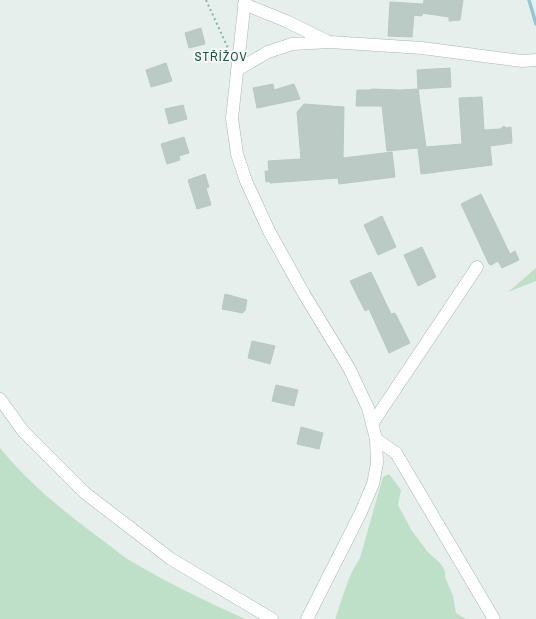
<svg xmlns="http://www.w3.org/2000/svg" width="536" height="619" font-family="'Archivo Narrow',sans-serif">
<rect width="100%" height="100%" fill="#e6efeb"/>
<path fill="#bfe0c8" d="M 536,268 L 536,281 L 508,292 Z
M 0,448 C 33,488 67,514 109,545 C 116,550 123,557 131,561 C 167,583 206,601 245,619 L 0,619 Z
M 389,474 L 401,490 L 398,505 L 412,531 L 428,552 L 441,564 L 445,571 L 445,577 L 453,596 L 456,613 L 466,619 L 335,619 C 343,598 347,577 360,558 L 383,477 Z"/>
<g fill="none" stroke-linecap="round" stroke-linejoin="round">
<path stroke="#8ec9d4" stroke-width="3.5" d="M 529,0 L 536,24"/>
</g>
<path fill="#bbcac4" stroke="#b8c9c2" d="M 424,0 L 463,0 L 460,20 L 449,21 L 449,17 L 422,13 L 422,16 L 414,15 L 412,37 L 388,36 L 390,2 L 423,4 Z
M 201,28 L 205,44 L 189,48 L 185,33 Z
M 166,63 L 172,81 L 151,87 L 146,70 Z
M 450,68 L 451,87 L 418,89 L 417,70 Z
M 273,84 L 274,90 L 294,84 L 300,99 L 257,108 L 253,88 Z
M 372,89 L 400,90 L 418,89 L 426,147 L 462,144 L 459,98 L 482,97 L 484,130 L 500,129 L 504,126 L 506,128 L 511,127 L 512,143 L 490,146 L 492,165 L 421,174 L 418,148 L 387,151 L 382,106 L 356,106 L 357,90 L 369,90 Z
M 304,104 L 344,107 L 343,158 L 392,152 L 395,177 L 339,184 L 338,178 L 270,183 L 270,181 L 266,182 L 265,171 L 269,171 L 268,161 L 301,159 L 297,112 Z
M 183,105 L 187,119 L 169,124 L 165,109 Z
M 184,137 L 189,153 L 179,156 L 180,160 L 167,164 L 161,144 Z
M 205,174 L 209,187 L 206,188 L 211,205 L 197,209 L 188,180 Z
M 481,194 L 510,254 L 515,251 L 519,260 L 502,268 L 498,261 L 491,265 L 489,264 L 461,204 Z
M 382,216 L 396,247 L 378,255 L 364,225 Z
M 422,247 L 436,277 L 418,286 L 404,255 Z
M 371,272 L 391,314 L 395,313 L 410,343 L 389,353 L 369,309 L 365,311 L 350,281 Z
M 225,294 L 247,300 L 245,311 L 243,311 L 243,313 L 222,309 Z
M 252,341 L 275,346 L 270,364 L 248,358 Z
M 276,385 L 298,390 L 294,406 L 272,401 Z
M 301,427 L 323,433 L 319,449 L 297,444 Z"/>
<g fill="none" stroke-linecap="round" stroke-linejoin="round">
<defs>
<path id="minor" d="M 245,0 L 232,118 L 237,154 L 246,181 L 269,231 L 304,294 L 349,368 L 368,408 L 376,439 L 377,463 L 373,484 L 361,512 L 307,619
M 244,4 L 286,21 L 329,42
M 237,70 L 268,52 L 292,44 L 330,42 L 422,48 L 522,61 L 536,60
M 0,399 L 23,431 L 85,493 L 171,559 L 272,619
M 372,424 L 477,267
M 376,439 L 396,453 L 494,619"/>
</defs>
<use href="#minor" stroke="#a8b8b2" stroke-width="13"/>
<path stroke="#86b3a5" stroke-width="2" stroke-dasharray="2 3" stroke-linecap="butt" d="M 206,0 L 228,48"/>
<use href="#minor" stroke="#fff" stroke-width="12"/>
</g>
<g text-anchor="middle" stroke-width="3.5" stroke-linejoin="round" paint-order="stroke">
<g font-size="13" letter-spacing="1" fill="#1f5548" stroke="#f7fbf9">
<text x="221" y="61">STŘÍŽOV</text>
</g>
</g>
</svg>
